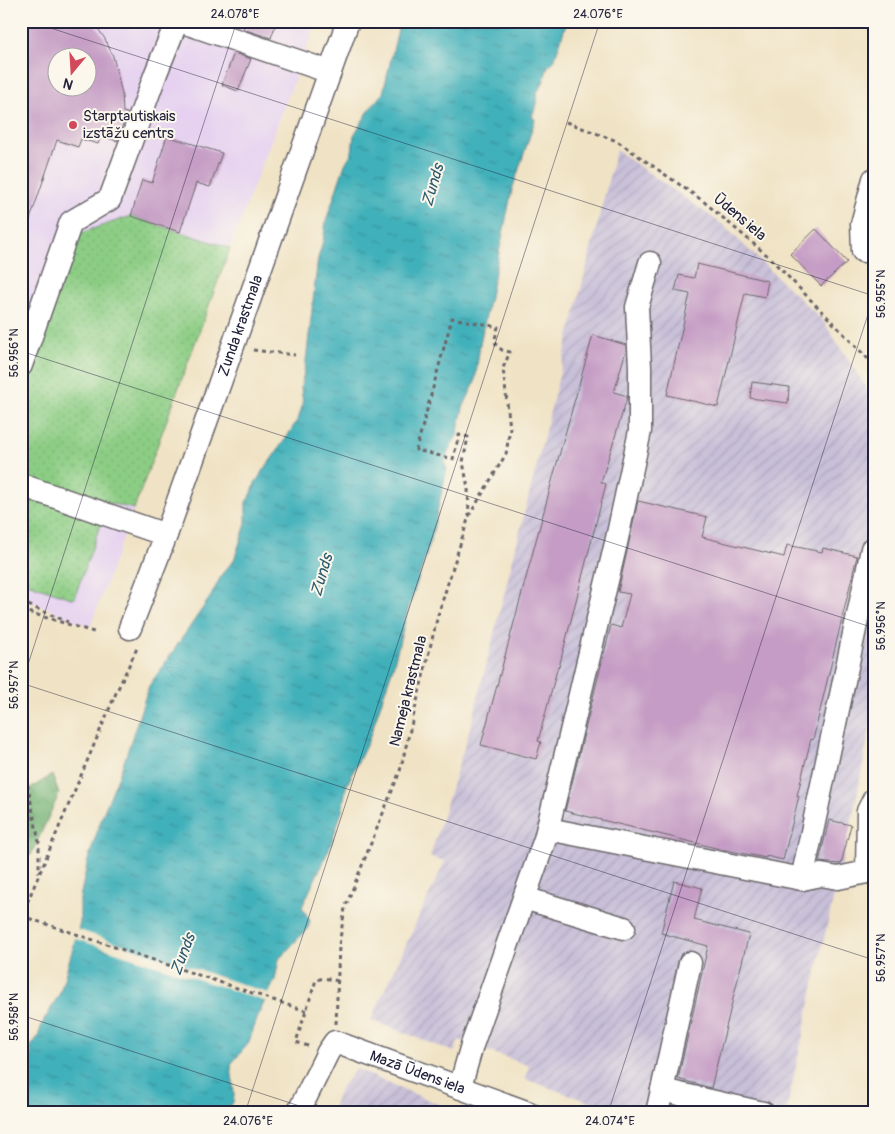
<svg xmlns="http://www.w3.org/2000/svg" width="895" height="1134" font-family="Pangolin,sans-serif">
<defs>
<pattern id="industrial-furrows" width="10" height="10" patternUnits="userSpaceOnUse" patternTransform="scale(1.25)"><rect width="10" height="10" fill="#c8bfd8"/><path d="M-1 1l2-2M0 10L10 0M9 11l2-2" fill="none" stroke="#aca4ba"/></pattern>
<pattern id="forest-crowns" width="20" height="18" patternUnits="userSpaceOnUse" patternTransform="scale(1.25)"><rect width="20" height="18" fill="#71b072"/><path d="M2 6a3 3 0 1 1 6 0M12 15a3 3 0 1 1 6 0" fill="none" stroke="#5c8f5f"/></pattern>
<pattern id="park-dots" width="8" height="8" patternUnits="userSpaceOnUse" patternTransform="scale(1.25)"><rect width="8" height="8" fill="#8ccd84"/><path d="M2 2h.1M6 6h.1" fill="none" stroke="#78b073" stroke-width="1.8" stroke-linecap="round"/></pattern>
<pattern id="water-ripples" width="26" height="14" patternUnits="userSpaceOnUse" patternTransform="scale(1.25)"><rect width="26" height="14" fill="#40b0ba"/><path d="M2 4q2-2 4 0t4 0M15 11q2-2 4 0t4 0" fill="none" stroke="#358f98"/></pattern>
</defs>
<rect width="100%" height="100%" fill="#fbf7ec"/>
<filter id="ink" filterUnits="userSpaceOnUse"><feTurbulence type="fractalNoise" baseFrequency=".02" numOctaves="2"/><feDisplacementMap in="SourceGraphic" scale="10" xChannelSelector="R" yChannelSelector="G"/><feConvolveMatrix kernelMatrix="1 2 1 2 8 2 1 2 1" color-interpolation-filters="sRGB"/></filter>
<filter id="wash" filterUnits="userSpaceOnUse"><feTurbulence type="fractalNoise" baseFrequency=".0096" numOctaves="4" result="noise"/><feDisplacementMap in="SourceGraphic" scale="20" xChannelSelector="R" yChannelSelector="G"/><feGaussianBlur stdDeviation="1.12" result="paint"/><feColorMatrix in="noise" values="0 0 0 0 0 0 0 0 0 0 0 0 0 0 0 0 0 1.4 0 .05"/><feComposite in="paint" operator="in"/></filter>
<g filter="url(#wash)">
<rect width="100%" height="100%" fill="#f0e3c5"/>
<path fill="#e6d2f0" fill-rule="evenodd" d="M 21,21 L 317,21 L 230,248 L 90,627 L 21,597 ZM 58,58 L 88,58 L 88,88 L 58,88 Z"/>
<path fill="url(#industrial-furrows)" d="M 616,150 L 722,224 L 823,321 L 874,399 L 874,708 L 851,825 L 824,938 L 786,1113 L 620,1113 L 525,1079 L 529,1066 L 472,1045 L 459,1040 L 454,1052 L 371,1020 L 445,861 L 430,857 L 471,725 Z
M 356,1069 L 459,1113 L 331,1113 L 340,1089 Z"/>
<path fill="url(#forest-crowns)" stroke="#4a6956" d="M 52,775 L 59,794 L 31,855 L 21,860 L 21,794 Z"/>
<path fill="url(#park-dots)" stroke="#577860" d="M 131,216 L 230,248 L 134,509 L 108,503 L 74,599 L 21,581 L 21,396 L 78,234 Z"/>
<path fill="url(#water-ripples)" stroke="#31697a" d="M 400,21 L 567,21 L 554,61 L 548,66 L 543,83 L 537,92 L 537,103 L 532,116 L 535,120 L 512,190 L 480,344 L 475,382 L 463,408 L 457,435 L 450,447 L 444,464 L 447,468 L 431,540 L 407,613 L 393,667 L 369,739 L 346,787 L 342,811 L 330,847 L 302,907 L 310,921 L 308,928 L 279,959 L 275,980 L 260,1011 L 248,1044 L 231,1064 C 231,1074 237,1097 232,1104 C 230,1107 225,1110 223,1113 L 21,1113 L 21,1078 L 28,1067 L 31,1057 L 31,1046 L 38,1037 L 42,1024 L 60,993 L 80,923 L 80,898 L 88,860 L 103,814 L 123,765 L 149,686 L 211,596 L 222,574 L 234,560 L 246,524 L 246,502 L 252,493 L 255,483 L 290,432 L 299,417 L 303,403 L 301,388 L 306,361 L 318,258 L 323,242 L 326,221 L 345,164 L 352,152 L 354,135 L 371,107 L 383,93 Z"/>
<path fill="#f0e3c5" d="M 76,929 L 271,994 L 267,1002 L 73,938 Z"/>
<g id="blocks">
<path fill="#c59cc5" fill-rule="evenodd" d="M 21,21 L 93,21 L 105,39 L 113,56 L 122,94 L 123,112 L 127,113 L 117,141 L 101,136 L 98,144 L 81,139 L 78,147 L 57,140 L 24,237 L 21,236 ZM 58,58 L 88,58 L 88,88 L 58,88 Z
M 246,21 L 277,21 L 271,38 L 243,29 Z
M 234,53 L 251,59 L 238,91 L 222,85 Z
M 167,136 L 222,153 L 210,187 L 196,183 L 180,232 L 131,216 L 142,180 L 152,183 Z
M 816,229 L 847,262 L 821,286 L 790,254 Z
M 697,264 L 768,281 L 765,297 L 745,293 L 718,407 L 667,395 L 690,294 L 675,291 L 679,275 L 694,278 Z
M 593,335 L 626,345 L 626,350 L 614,392 L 627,396 L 627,398 L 601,482 L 606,484 L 559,667 L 558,666 L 538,741 L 541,742 L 536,759 L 481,745 L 555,470 Z
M 752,382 L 789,387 L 788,403 L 750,398 Z
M 638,501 L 707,517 L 702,537 L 784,557 L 787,545 L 822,552 L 823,548 L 857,556 L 813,740 L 811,739 L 797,796 L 799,796 L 783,860 L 766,856 L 766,858 L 720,849 L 565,811 L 611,625 L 621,628 L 630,594 L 618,592 Z
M 829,820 L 851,825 L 841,864 L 819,862 Z
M 674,881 L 702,888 L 694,920 L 749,934 L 711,1088 L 678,1079 L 708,946 L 661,933 Z"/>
</g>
</g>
<g filter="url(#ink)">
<use href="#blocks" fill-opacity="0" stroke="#6a666b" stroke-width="1"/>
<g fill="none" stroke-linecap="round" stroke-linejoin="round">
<defs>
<g id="minor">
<path d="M 180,21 L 330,72"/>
<path d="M 863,251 L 862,224 L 874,179"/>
<path d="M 21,365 L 71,222 L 110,199 L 156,73 L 177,21"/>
<path d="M 21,485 L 166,535"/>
<path id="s1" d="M 130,628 L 166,535 L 348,21"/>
<path d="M 874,799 L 868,811 L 867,872 L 874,872"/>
<path d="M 548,829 L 802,879 L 821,875 L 838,878 L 867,872"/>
<path d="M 802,879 L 872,549"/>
<path d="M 524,898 L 545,839 L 567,749 L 616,543 L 640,431 L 640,367 L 637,307 L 650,263"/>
<path d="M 460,1087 L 472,1045 L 524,898 L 624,928"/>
<path d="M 662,1090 L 763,1113"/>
<path id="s2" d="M 298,1113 L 328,1052 L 335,1042 L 529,1113"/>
<path d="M 657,1113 L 690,963"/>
</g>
</defs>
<use href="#minor" stroke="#6a666b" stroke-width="25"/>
<path stroke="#6a666b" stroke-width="3" stroke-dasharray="4 4" stroke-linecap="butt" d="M 566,122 L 617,141 L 703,201 L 768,256 L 874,365
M 253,350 L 295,355
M 21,602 L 68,622
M 21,610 L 97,633
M 21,753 L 39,842 L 39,873
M 22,916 L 306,1011
M 21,917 L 116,693 L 138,646
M 336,1024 L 339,945 L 345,908 L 400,771 L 438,615 L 469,516 L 506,454 L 510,428 L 503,368 L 510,352 L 502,350 L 496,345 L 495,339 L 498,327 L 452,318 L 416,450 L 453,459 L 459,435 L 468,437 L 463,462 L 468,488 L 469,516
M 308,1046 L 296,1042 L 316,980 L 324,978 L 338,981"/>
<use href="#minor" stroke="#fff" stroke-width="22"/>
</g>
</g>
<path fill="none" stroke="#22223b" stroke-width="1" stroke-opacity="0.45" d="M 29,21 L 874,296M 21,351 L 874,628M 21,683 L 874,960M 21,686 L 237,21M 21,1015 L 321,1113M 245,1113 L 600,21M 608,1113 L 874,296"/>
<circle fill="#d1495b" stroke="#fbf7ec" stroke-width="2" cx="73" cy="125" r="5"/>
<g text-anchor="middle" stroke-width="4" stroke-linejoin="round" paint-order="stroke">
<g font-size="15" fill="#22223b" stroke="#fbf7ec" text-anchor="start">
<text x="83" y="121">Starptautiskais<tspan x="83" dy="17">izstāžu centrs</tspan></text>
</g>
<g font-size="15" fill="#22223b" stroke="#fbf7ec">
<text transform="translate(740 217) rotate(40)" y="5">Ūdens iela</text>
<text dy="5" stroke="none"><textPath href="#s1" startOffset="322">Zunda krastmala</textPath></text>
<text transform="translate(408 691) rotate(-76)" y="5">Nameja krastmala</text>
<text dy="5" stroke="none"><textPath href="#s2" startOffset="168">Mazā Ūdens iela</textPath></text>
</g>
<g font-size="16" font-style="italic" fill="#2e5b6e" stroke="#fbf7ec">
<text transform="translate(432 185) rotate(-74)" y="6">Zunds</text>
<text transform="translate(321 575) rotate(-74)" y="6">Zunds</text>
<text transform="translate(182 954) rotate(-69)" y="6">Zunds</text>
</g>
</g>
<rect width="895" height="1134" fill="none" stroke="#fbf7ec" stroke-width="55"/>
<g transform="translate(72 72) rotate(198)"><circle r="24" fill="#fbf7ec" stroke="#a4a2a5"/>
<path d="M0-4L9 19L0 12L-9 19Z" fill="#d1495b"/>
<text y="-8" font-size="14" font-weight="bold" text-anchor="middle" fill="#22223b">N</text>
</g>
<rect x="28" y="28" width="840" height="1078" fill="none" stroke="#22223b" stroke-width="2"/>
<g font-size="12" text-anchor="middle" fill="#22223b">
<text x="235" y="18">24.078°E</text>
<text x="598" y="18">24.076°E</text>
<text transform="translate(881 294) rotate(-90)" y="4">56.955°N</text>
<text transform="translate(14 353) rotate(-90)" y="4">56.956°N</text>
<text transform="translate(881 626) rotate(-90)" y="4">56.956°N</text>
<text transform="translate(14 685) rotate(-90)" y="4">56.957°N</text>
<text transform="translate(881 958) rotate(-90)" y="4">56.957°N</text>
<text transform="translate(14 1017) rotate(-90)" y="4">56.958°N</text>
<text x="248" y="1125">24.076°E</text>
<text x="610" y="1125">24.074°E</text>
</g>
</svg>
